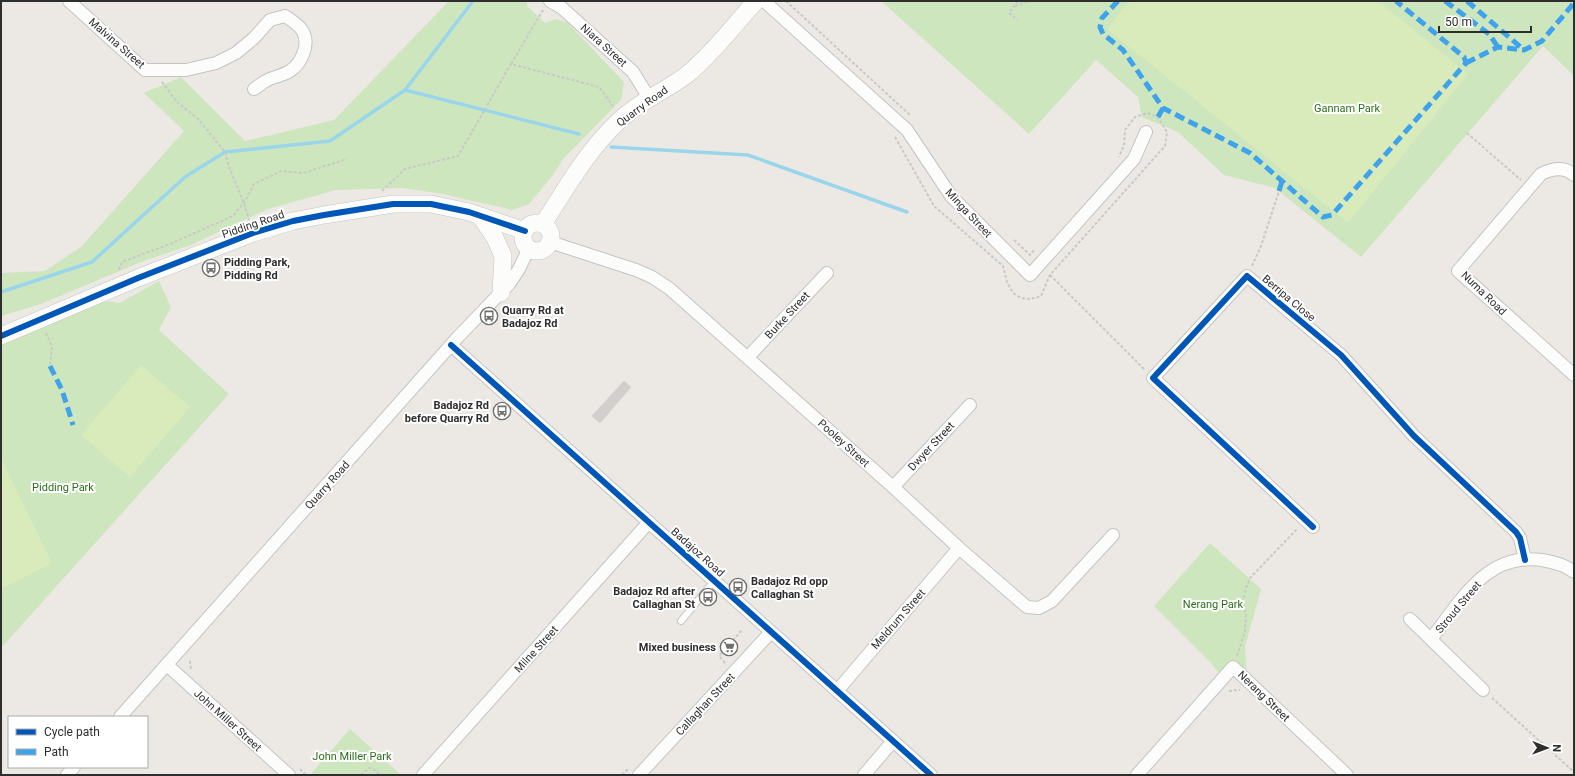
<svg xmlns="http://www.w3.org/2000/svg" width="1575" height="776" font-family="Roboto,sans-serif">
<rect width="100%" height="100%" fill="#ece8e4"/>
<path fill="#cee6be" d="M 449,1 L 527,1 L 527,6 L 545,23 L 555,19 L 567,22 L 624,82 L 621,100 L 564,158 L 553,175 L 529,204 L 512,210 L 443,194 L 402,188 L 336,190 L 268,209 L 191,245 L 141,262 L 41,304 L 1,316 L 1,273 L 45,271 L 81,247 L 184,131 L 144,93 L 181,77 L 245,141 L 334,120 Z
M 881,1 L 1574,1 L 1574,76 L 1543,46 L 1361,257 L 1275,188 L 1224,175 L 1178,132 L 1142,117 L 1138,97 L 1096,60 L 1029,134 Z
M 159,281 L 171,307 L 159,330 L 229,394 L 1,648 L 1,343 L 106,301 L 120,303 Z
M 1210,543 L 1261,589 L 1245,647 L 1247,680 L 1233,667 L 1223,678 L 1209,661 L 1154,606 Z
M 350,729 L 401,775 L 310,775 Z"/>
<path fill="#d9eabb" d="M 1129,1 L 1378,1 L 1468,74 L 1348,223 L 1107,29 Z
M 141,365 L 190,407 L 130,477 L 81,435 Z
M 1,458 L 52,563 L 1,589 Z"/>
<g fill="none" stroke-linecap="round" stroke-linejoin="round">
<path stroke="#99d6ec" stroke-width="3.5" d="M 405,90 L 579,134
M 611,147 L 748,155 L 907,212
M 1,292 L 92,262 L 185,177 L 225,152 L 330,141 L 405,90 L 473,1"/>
</g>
<path fill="#d1cecb" stroke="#d7d4d0" d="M 624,381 L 631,387 L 600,423 L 592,416 Z"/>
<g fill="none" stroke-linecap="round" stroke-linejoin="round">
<defs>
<path id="lane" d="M 681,621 L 714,581"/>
<path id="street" d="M 69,1 L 145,70 L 186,70 L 216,63 L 236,53 L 254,38 L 270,20 L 285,16 C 291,20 300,25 303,32 C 310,45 301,64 290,71 C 282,76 271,77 264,82 C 261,84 257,87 254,89
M 550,1 L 562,8 L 633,72 L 649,98
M 764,1 L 907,130 L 951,196 L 1030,275 L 1134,159 L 1146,132
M 1574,175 C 1564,166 1551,169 1541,174 L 1458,271 L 1574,375
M 550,242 L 636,270 L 652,277 L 670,289 L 893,487 L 959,548 L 1027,607 L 1039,608 L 1052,601 L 1113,535
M 451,345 L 931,775
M 748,357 L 827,273
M 893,487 L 970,405
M 1313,527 L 1153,378 L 1247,276 L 1341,355 L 1414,436 L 1516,532 L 1520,538 L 1525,560
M 1410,619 L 1483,690
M 1431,639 C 1461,601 1486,552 1542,560 C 1553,562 1566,565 1574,572
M 167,665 L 289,775
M 837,691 L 959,548
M 120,717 L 458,337 L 509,284 L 519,269 L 529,248
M 67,775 L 74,767
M 423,775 L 649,522
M 639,775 L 771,632
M 864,775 L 893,741
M 1137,775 L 1233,667 L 1347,775"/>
<path id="secondary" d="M 481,217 L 495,238 L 503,256 L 501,293
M523 237a14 14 0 1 1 28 0a14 14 0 1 1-28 0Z
M 543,224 C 567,187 588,149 621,119 C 641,100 668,90 689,73 C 714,52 734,25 756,1
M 1,336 L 138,278 L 253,233 L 293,221 L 324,215 L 393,204 L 431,204 L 469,212 L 525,231"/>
</defs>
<use href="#lane" stroke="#c5c4c5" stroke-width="8"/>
<use href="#street" stroke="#c5c4c5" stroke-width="14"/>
<use href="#secondary" stroke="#c5c4c5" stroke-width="18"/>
<path stroke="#c9c9c8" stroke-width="2" stroke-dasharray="3 2" stroke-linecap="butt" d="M 786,1 L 910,115
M 1018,1 L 1009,13 L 1018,20
M 1015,6 L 1029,1
M 511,64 L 543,10
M 162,82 L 177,102 L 198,119 L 225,152 L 229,167 L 244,203 L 249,220
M 1467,133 L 1521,180
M 895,137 L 934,206 L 1003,266 L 1007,282 L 1013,293 L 1021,298 L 1031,299 L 1041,296 L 1050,275 L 1165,146 L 1167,132 L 1158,117 L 1148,113 L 1135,117 L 1125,130 L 1124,145 L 1119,157
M 382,191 L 405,169 L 458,156 L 511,64 L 599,87 L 613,106
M 1014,240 L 1030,255 L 1034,250
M 1252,266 L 1261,246 L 1279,191
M 119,270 L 122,262 L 170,244 L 233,216 L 244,203 L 254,184 L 281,171 L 303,173 L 347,159
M 1050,275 L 1145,370
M 46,333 L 52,347 L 50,366
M 1237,656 L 1245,631 L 1246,615 L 1243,601 L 1246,588 L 1250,578 L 1298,528
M 190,661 L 191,670
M 725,663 L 719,656 L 742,630
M 1229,691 L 1240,690
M 1492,698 L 1574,772
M 300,769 L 306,775
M 361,775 L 369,768 L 376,770 L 379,775
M 622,775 L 628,769"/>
<use href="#lane" stroke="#fcfcfb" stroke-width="6"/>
<use href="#street" stroke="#fcfcfb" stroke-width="12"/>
<use href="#secondary" stroke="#fcfcfb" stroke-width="17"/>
<path stroke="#3ea3eb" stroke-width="5" stroke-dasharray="10 5" stroke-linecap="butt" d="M 1118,1 L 1102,18 L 1100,27 L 1103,34 L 1123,50 L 1163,108 L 1250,153 L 1323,217 L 1332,215 L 1466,63 L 1464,57 L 1396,1
M 1445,1 L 1489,34 L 1498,47
M 1467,1 L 1524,50
M 1466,63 L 1498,47 L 1524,50 L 1542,41 L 1574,3
M 1158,117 L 1163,108
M 1279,191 L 1282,181
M 50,366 L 62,390 L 73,425"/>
<defs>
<path id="cycleway" d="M 1,336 L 138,278 L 253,233 L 293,221 L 324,215 L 393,204 L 431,204 L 469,212 L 525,231
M 451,345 L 931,775
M 1313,527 L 1153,378 L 1247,276 L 1341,355 L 1414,436 L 1516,532 L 1520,538 L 1525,560"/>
</defs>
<use href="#cycleway" stroke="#fff" stroke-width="8"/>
<use href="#cycleway" stroke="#0057b8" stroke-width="6"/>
</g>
<defs>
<symbol id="bus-ring" viewBox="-11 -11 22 22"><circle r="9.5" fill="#fff" stroke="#706f6e" stroke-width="1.5"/><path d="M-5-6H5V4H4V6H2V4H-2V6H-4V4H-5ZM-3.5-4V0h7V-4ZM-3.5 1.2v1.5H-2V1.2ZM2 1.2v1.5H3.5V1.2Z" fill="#706f6e"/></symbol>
<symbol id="supermarket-ring" viewBox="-11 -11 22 22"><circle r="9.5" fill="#fff" stroke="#706f6e" stroke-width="1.5"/><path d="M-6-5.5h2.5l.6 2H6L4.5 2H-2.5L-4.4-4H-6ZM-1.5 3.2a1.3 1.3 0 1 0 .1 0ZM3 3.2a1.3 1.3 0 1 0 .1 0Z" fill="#706f6e"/></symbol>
</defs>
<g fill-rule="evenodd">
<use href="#bus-ring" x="201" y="258" width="20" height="20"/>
<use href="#bus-ring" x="479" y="306" width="20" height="20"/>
<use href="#bus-ring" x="492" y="401" width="20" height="20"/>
<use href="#bus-ring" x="728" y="577" width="20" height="20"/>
<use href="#bus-ring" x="698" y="587" width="20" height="20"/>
<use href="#supermarket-ring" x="719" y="637" width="20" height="20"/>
</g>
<g text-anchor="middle" stroke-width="4" stroke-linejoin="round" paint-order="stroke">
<g font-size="11" fill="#2e2e2e" stroke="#fff">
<text transform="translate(117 43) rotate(41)" y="4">Malvina Street</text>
<text transform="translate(604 45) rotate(42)" y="4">Niara Street</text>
<text transform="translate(642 106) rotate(-36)" y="4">Quarry Road</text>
<text transform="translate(969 213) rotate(47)" y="4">Minga Street</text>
<text transform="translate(253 224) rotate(-19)" y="4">Pidding Road</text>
<text transform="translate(1484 293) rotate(44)" y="4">Numa Road</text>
<text transform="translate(1289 298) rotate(40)" y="4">Berripa Close</text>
<text transform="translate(787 315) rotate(-47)" y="4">Burke Street</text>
<text transform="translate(844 443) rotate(42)" y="4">Pooley Street</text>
<text transform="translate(931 446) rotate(-47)" y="4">Dwyer Street</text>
<text transform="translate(327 485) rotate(-48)" y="4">Quarry Road</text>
<text transform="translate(698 552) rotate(42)" y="4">Badajoz Road</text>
<text transform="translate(1458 607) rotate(-50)" y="4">Stroud Street</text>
<text transform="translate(898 619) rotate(-49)" y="4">Meldrum Street</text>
<text transform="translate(536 649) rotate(-48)" y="4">Milne Street</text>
<text transform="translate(1264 696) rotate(44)" y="4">Nerang Street</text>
<text transform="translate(705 704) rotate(-47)" y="4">Callaghan Street</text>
<text transform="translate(228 720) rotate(42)" y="4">John Miller Street</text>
</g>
<g font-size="11" fill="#2c6e1b" stroke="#fff">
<text x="1347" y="112">Gannam Park</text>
<text x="63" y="491">Pidding Park</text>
<text x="1213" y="608">Nerang Park</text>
<text x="352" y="760">John Miller Park</text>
</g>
<g font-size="11" font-weight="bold" fill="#2e2e2e" stroke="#fff" text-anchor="start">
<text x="224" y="266">Pidding Park,<tspan x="224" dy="13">Pidding Rd</tspan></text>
<text x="502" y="314">Quarry Rd at<tspan x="502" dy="13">Badajoz Rd</tspan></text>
<text x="489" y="409" text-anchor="end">Badajoz Rd<tspan x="489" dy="13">before Quarry Rd</tspan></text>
<text x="751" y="585">Badajoz Rd opp<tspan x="751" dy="13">Callaghan St</tspan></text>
<text x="695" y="595" text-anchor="end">Badajoz Rd after<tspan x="695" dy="13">Callaghan St</tspan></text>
<text x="716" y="651" text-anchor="end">Mixed business</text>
</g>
</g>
<rect width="1575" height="776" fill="none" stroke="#2e2e2e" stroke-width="4"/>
<rect x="8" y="716" width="140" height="52" fill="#ffffff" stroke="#ababab"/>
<rect x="16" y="729" width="20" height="6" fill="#0057b8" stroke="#ababab"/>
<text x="44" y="736" font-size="12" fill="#2e2e2e">Cycle path</text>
<rect x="16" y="749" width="20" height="6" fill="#3ea3eb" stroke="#ababab"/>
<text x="44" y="756" font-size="12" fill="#2e2e2e">Path</text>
<g transform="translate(1547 748) rotate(91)" stroke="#ffffff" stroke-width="3" paint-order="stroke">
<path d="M0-3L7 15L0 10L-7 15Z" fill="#2e2e2e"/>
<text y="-6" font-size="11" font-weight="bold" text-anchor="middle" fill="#2e2e2e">N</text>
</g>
<path d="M1439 26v6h92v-6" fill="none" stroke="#2e2e2e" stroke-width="2"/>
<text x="1445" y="26" font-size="12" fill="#2e2e2e" stroke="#ffffff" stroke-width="3" paint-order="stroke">50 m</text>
</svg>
